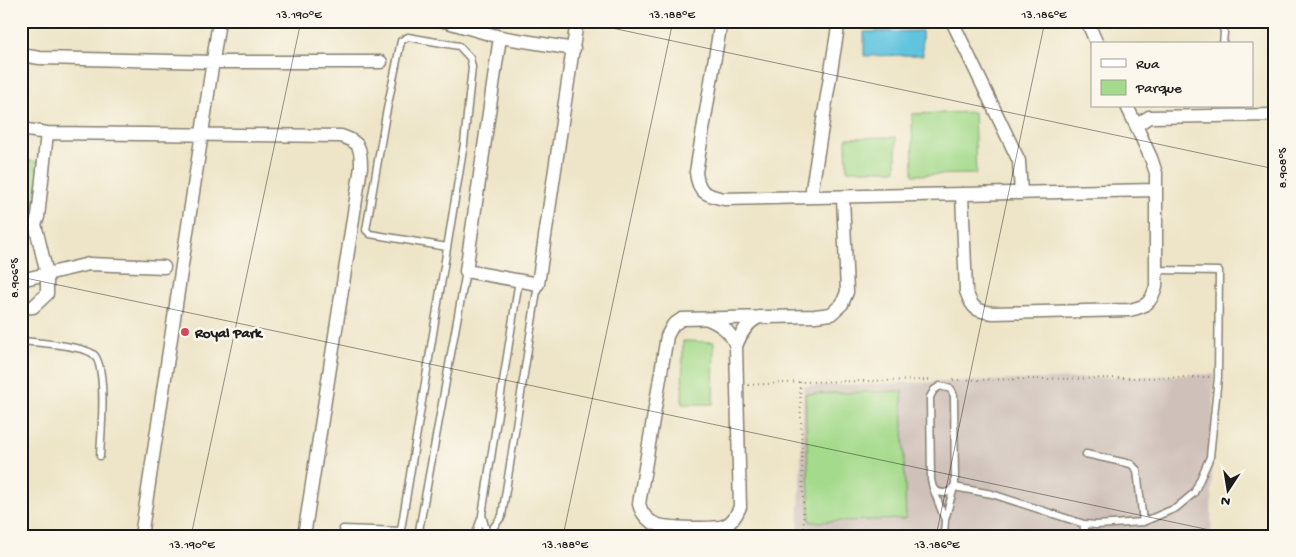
<svg xmlns="http://www.w3.org/2000/svg" width="1296" height="557" font-family="'Gochi Hand',sans-serif">
<rect width="100%" height="100%" fill="#fbf7ec"/>
<filter id="ink" filterUnits="userSpaceOnUse"><feTurbulence type="fractalNoise" baseFrequency=".02" numOctaves="2"/><feDisplacementMap in="SourceGraphic" scale="10" xChannelSelector="R" yChannelSelector="G"/><feConvolveMatrix kernelMatrix="1 2 1 2 8 2 1 2 1" color-interpolation-filters="sRGB"/></filter>
<filter id="wash" filterUnits="userSpaceOnUse"><feTurbulence type="fractalNoise" baseFrequency=".0096" numOctaves="4" result="noise"/><feDisplacementMap in="SourceGraphic" scale="20" xChannelSelector="R" yChannelSelector="G"/><feGaussianBlur stdDeviation="1.12" result="paint"/><feColorMatrix in="noise" values="0 0 0 0 0 0 0 0 0 0 0 0 0 0 0 0 0 1.4 0 .05"/><feComposite in="paint" operator="in"/></filter>
<g filter="url(#wash)">
<rect width="100%" height="100%" fill="#eee5c8"/>
<path fill="#cfc1ba" d="M 1214,374 L 1211,536 L 798,536 L 804,386 Z"/>
<path fill="#a4da8b" stroke="#607b54" d="M 974,112 L 976,174 L 913,175 L 912,114 Z
M 896,137 L 896,170 L 847,170 L 846,138 Z
M 21,159 L 42,163 L 33,220 L 21,219 Z
M 683,341 L 714,342 L 713,404 L 682,404 Z
M 902,391 L 906,519 L 810,522 L 805,394 Z"/>
<path fill="#61c4df" stroke="#3e707e" d="M 922,31 L 923,55 L 864,56 L 864,32 Z"/>
</g>
<g filter="url(#ink)">
<g fill="none" stroke-linecap="round" stroke-linejoin="round">
<defs>
<path id="service" d="M 1221,21 L 1224,32 L 1223,44
M 21,341 C 36,342 83,346 93,354 C 108,365 101,436 100,456
M 940,386 L 951,389 L 954,396 L 955,484 C 951,494 941,496 933,488 L 931,480 L 930,397 L 934,390 Z
M 1086,454 L 1131,464 L 1137,470 L 1143,522
M 933,488 L 945,520
M 343,529 L 401,531
M 487,534 L 482,515 L 519,280
M 400,536 L 464,144 L 472,67 L 470,58 L 459,46 L 408,37 L 401,41 L 386,114 L 366,230 L 370,234 L 447,247
M 418,536 L 466,271
M 475,536 L 482,516
M 487,536 L 502,516 L 538,284
M 944,536 L 945,520 L 954,487 L 992,494 L 1084,524 L 1096,525 L 1143,522 L 1176,508 L 1194,493 L 1210,457 L 1218,377 L 1219,271 L 1156,270
M 1084,536 L 1084,524"/>
<path id="minor" d="M 444,21 L 500,37 L 574,49
M 721,21 L 696,172 C 698,192 705,195 724,199 L 1156,190
M 952,21 L 1019,161 L 1021,193
M 1087,21 L 1097,44
M 500,37 L 466,271 L 538,284 L 577,21
M 21,55 L 40,58 L 214,62 L 381,62
M 1137,125 L 1149,117 L 1275,115
M 21,129 L 47,133 L 341,136 C 360,142 361,148 361,167 L 304,536
M 962,194 L 966,291 C 972,308 975,311 993,313 L 1130,310 C 1147,306 1151,303 1156,286 L 1156,173 L 1151,158 L 1127,106
M 813,197 L 812,189 L 839,21
M 21,280 L 89,264 L 164,267
M 21,308 L 33,307 L 47,294 L 47,274 L 35,224 L 38,217 L 47,133
M 759,317 C 747,323 741,333 736,346 L 740,507 C 737,514 733,522 726,525 C 717,530 665,528 656,524 C 647,521 641,512 639,504 L 667,336 L 673,325 L 682,319 L 815,316 L 831,314 L 842,304 L 847,292 L 843,197
M 708,319 C 722,325 731,332 736,346
M 141,536 L 219,21"/>
</defs>
<use href="#service" stroke="#858072" stroke-width="9"/>
<use href="#minor" stroke="#858072" stroke-width="15"/>
<path stroke="#858072" stroke-width="2" stroke-dasharray="1 4" stroke-linecap="butt" d="M 953,380 L 1210,377
M 800,382 L 804,536
M 748,385 L 800,382 L 933,380"/>
<use href="#service" stroke="#fff" stroke-width="6"/>
<use href="#minor" stroke="#fff" stroke-width="12"/>
</g>
</g>
<path fill="none" stroke="#1c1c1c" stroke-width="1" stroke-opacity="0.45" d="M 579,21 L 1275,169M 21,277 L 1238,536M 191,536 L 301,21M 563,536 L 673,21M 936,536 L 1045,21"/>
<circle fill="#d1495b" stroke="#fbf7ec" stroke-width="2" cx="185" cy="332" r="5"/>
<g text-anchor="middle" stroke-width="5" stroke-linejoin="round" paint-order="stroke">
<g font-size="15" font-weight="bold" fill="#1c1c1c" stroke="#fbf7ec" text-anchor="start">
<text x="195" y="337">Royal Park</text>
</g>
</g>
<rect width="1296" height="557" fill="none" stroke="#fbf7ec" stroke-width="55"/>
<rect x="1091" y="42" width="162" height="65" fill="#fbf7ec" stroke="#a29f99"/>
<rect x="1101" y="59" width="25" height="8" fill="#ffffff" stroke="#a29f99"/>
<text x="1136" y="68" font-size="15" fill="#1c1c1c">Rua</text>
<rect x="1101" y="80" width="25" height="15" fill="#a4da8b" stroke="#a29f99"/>
<text x="1136" y="92" font-size="15" fill="#1c1c1c">Parque</text>
<g transform="translate(1228 490) rotate(192)" stroke="#fbf7ec" stroke-width="4" paint-order="stroke">
<path d="M0-4L9 19L0 12L-9 19Z" fill="#1c1c1c"/>
<text y="-8" font-size="14" font-weight="bold" text-anchor="middle" fill="#1c1c1c">N</text>
</g>
<rect x="28" y="28" width="1240" height="502" fill="none" stroke="#1c1c1c" stroke-width="2"/>
<g font-size="12" text-anchor="middle" fill="#1c1c1c">
<text x="299" y="18">13.190°E</text>
<text x="672" y="18">13.188°E</text>
<text x="1044" y="18">13.186°E</text>
<text transform="translate(1282 168) rotate(-90)" y="4">8.908°S</text>
<text transform="translate(14 278) rotate(-90)" y="4">8.906°S</text>
<text x="192" y="548">13.190°E</text>
<text x="565" y="548">13.188°E</text>
<text x="937" y="548">13.186°E</text>
</g>
</svg>
